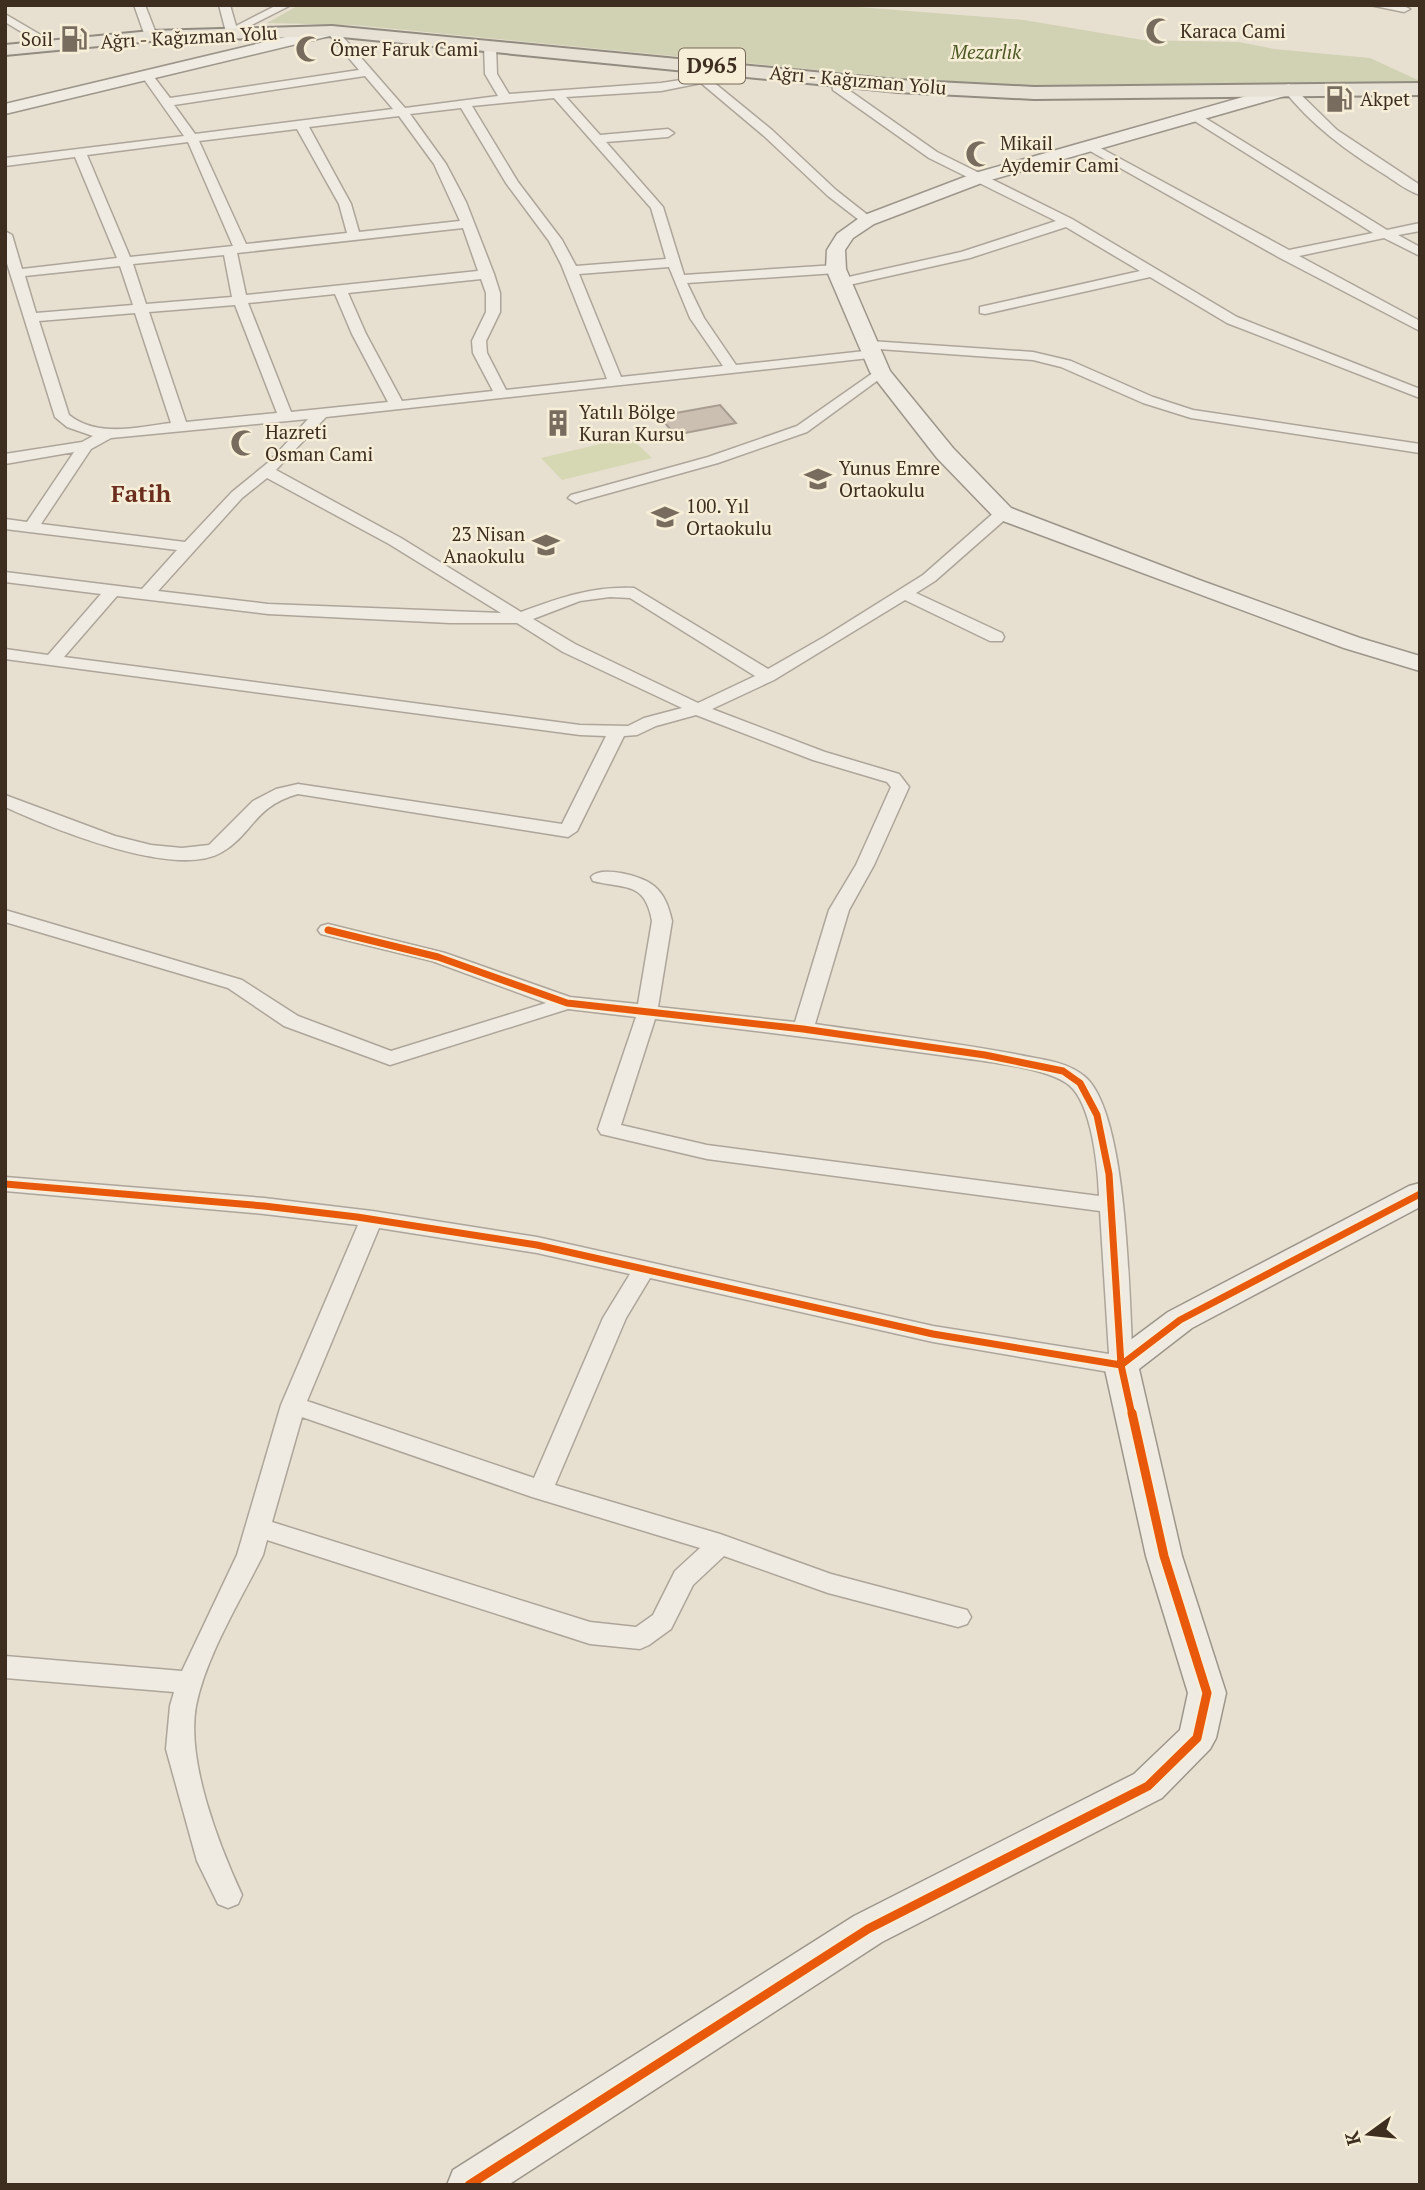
<svg xmlns="http://www.w3.org/2000/svg" width="1425" height="2190" font-family="'PT Serif',serif">
<rect width="100%" height="100%" fill="#e7e0d1"/>
<path fill="#d6d7b3" d="M 630,437 L 652,458 L 562,480 L 541,458 Z"/>
<path fill="#d1d1b3" d="M 299,5 L 833,5 L 1024,20 L 1143,40 L 1239,42 L 1274,49 L 1370,58 L 1420,81 L 1420,84 L 1227,87 L 983,86 L 354,25 L 267,23 Z"/>
<path fill="#cbbfb2" stroke="#a89c90" stroke-width="2" d="M 720,405 L 736,423 L 675,435 L 659,416 Z"/>
<g fill="none" stroke-linecap="round" stroke-linejoin="round">
<defs>
<path id="street" d="M 134,5 L 145,5 L 157,36 L 155,38 L 145,36 Z
M 219,5 L 230,5 L 236,26 L 277,5 L 291,5 L 232,35 L 226,32 Z
M 1370,5 L 1401,5 L 1410,9 L 1404,12 Z
M 5,14 L 56,44 L 58,46 L 48,48 L 5,22 Z
M 332,28 L 336,29 L 405,108 L 498,96 L 485,74 L 484,46 L 490,43 L 496,46 L 497,74 L 509,94 L 661,83 L 760,68 L 760,72 L 712,81 L 772,130 L 836,190 L 874,220 L 873,223 L 863,223 L 828,196 L 764,136 L 701,83 L 661,91 L 566,97 L 600,135 L 668,129 L 674,133 L 668,137 L 606,142 L 663,207 L 684,275 L 836,265 L 843,269 L 836,273 L 687,283 L 704,318 L 736,365 L 874,350 L 881,354 L 879,357 L 326,417 L 276,470 L 401,538 L 521,612 C 559,598 593,586 634,588 L 768,669 L 824,637 L 923,575 L 997,510 L 1009,510 L 1011,513 L 1009,516 L 935,581 L 916,593 L 1002,633 L 1004,637 L 1002,641 L 990,641 L 905,600 L 774,680 L 712,709 L 825,752 L 899,774 L 909,787 L 874,865 L 849,910 L 815,1024 C 883,1034 952,1042 1020,1055 C 1042,1060 1066,1061 1084,1076 C 1129,1112 1129,1305 1133,1365 L 1129,1371 L 1121,1374 L 933,1342 L 650,1278 L 626,1318 L 555,1485 L 720,1534 L 831,1574 L 967,1610 L 971,1617 L 967,1624 L 958,1627 L 828,1593 L 724,1556 L 693,1585 L 671,1629 L 649,1645 L 640,1649 L 590,1644 L 267,1540 L 263,1555 C 240,1601 206,1656 196,1706 C 186,1761 219,1845 242,1895 L 238,1904 L 228,1908 L 218,1904 L 197,1861 L 166,1749 L 170,1706 L 174,1692 L 5,1678 L 5,1656 L 182,1671 L 237,1555 L 281,1405 L 358,1225 L 264,1214 L 5,1191 L 5,1177 L 264,1198 L 372,1211 L 537,1237 L 933,1326 L 1109,1354 L 1100,1211 L 707,1159 L 601,1134 L 598,1129 L 636,1017 L 568,1009 L 390,1065 L 284,1026 L 228,988 L 5,922 L 5,910 L 242,980 L 298,1016 L 391,1051 L 546,1003 L 432,961 L 321,934 L 318,930 L 321,926 L 328,924 L 445,953 L 570,997 L 638,1004 L 652,921 C 645,881 625,889 593,881 L 591,877 C 601,865 643,876 654,886 C 665,895 669,908 672,921 L 658,1007 L 795,1022 L 829,910 L 856,865 L 891,787 L 887,782 L 813,760 L 696,715 L 656,726 L 637,735 L 624,736 L 577,831 L 568,837 L 298,794 C 254,806 253,834 222,852 C 176,880 51,828 5,807 L 5,795 L 115,836 L 151,845 L 182,848 L 209,845 L 253,801 L 276,789 L 298,784 L 562,824 L 606,736 L 580,735 L 5,659 L 5,649 L 48,655 L 101,594 L 5,582 L 5,572 L 142,589 L 177,550 L 5,529 L 5,519 L 27,522 L 74,452 L 5,464 L 5,454 L 82,442 L 93,436 L 67,427 L 55,417 L 5,257 L 5,231 L 12,235 L 22,269 L 117,258 L 75,157 L 5,166 L 5,158 L 184,136 L 141,75 L 143,73 L 151,73 L 170,98 L 359,70 L 326,31 ZM 365,76 L 393,109 L 195,134 L 174,105 ZM 554,98 L 651,208 L 666,259 L 576,266 L 562,240 L 518,182 L 472,106 ZM 461,108 L 506,183 L 549,241 L 561,264 L 607,379 L 506,390 L 487,353 L 486,341 L 500,312 L 500,293 L 494,274 L 466,202 L 446,164 L 410,114 ZM 399,116 L 434,164 L 460,221 L 359,232 L 351,204 L 309,127 ZM 297,129 L 339,204 L 347,233 L 246,244 L 199,141 ZM 188,142 L 233,246 L 130,257 L 87,155 ZM 463,228 L 478,271 L 246,295 L 237,253 ZM 224,255 L 232,297 L 146,304 L 133,264 ZM 120,266 L 133,305 L 36,313 L 25,276 ZM 669,267 L 690,318 L 723,366 L 621,377 L 579,274 ZM 481,279 L 486,293 L 486,312 L 472,341 L 473,353 L 493,391 L 402,401 L 366,334 L 348,293 ZM 335,294 L 352,334 L 388,402 L 291,412 L 248,303 ZM 235,305 L 277,413 L 186,422 L 149,312 ZM 135,313 L 171,423 C 138,427 98,438 69,415 L 39,321 ZM 308,419 L 270,461 L 232,492 L 185,542 L 41,524 L 91,449 L 111,438 ZM 267,478 L 389,544 L 501,613 L 268,604 L 158,591 L 242,498 ZM 117,596 L 268,614 L 450,623 L 517,623 L 563,652 L 682,708 L 644,718 L 628,726 L 580,725 L 64,657 ZM 610,597 L 630,598 L 755,676 L 698,703 L 575,644 L 533,619 L 580,601 ZM 655,1019 C 750,1030 845,1042 940,1055 C 972,1060 1046,1066 1069,1085 C 1092,1104 1098,1167 1099,1196 L 707,1145 L 621,1125 ZM 379,1228 L 537,1253 L 630,1274 L 603,1318 L 534,1478 L 307,1401 ZM 302,1417 L 532,1497 L 700,1548 L 675,1571 L 653,1615 L 636,1627 L 590,1622 L 272,1522 Z
M 831,77 L 839,77 L 843,86 L 937,152 L 1072,219 L 1237,317 L 1420,389 L 1420,398 L 1227,323 L 1150,277 L 985,314 L 980,313 L 980,307 L 1140,271 L 1066,227 L 970,258 L 840,287 L 835,286 L 835,280 L 961,252 L 1056,221 L 929,158 L 833,90 Z
M 1285,87 L 1293,87 L 1337,130 L 1420,185 L 1420,195 C 1408,191 1397,183 1387,176 C 1348,152 1311,125 1283,89 Z
M 1197,113 L 1387,230 L 1420,223 L 1420,231 L 1398,235 L 1420,247 L 1420,256 L 1384,238 L 1299,256 L 1420,321 L 1420,331 L 1280,258 L 1083,147 L 1093,144 L 1289,250 L 1373,233 L 1193,120 L 1191,117 Z
M 870,341 L 1033,352 L 1071,361 L 1153,397 L 1193,410 L 1420,444 L 1420,453 L 1191,418 L 1143,403 L 1061,367 L 1033,360 L 865,348 L 865,342 Z
M 880,368 L 885,369 L 887,372 L 885,375 L 807,432 L 718,463 L 581,501 L 576,503 L 568,498 L 571,495 L 708,457 L 797,426 Z"/>
<path id="secondary" d="M 332,26 L 340,31 L 338,34 L 5,114 L 5,104 Z
M 1289,84 L 1297,89 L 1295,93 L 987,181 L 874,224 L 853,238 L 845,250 L 846,269 L 890,371 L 953,448 L 1011,508 L 1202,581 L 1360,638 L 1420,656 L 1420,671 L 1344,648 L 995,518 L 937,458 L 870,372 L 826,269 L 827,250 L 837,234 L 862,216 L 975,173 Z
M 1420,1183 L 1420,1207 L 1192,1328 L 1139,1369 L 1182,1556 L 1226,1693 L 1216,1738 L 1210,1749 L 1162,1798 L 882,1942 L 508,2185 L 447,2185 L 453,2170 L 854,1916 L 1134,1774 L 1180,1730 L 1188,1693 L 1146,1556 L 1104,1365 L 1109,1356 L 1168,1312 L 1409,1186 Z"/>
<path id="primary" d="M 332,26 L 898,80 L 1034,87 L 1420,83 L 1420,95 L 1034,99 L 898,92 L 332,36 L 151,41 L 5,55 L 5,45 L 151,31 Z"/>
</defs>
<use href="#street" stroke="#ada599" stroke-width="3"/>
<use href="#secondary" stroke="#9c958a" stroke-width="3"/>
<use href="#primary" stroke="#928b80" stroke-width="4"/>
<use href="#street" fill="#efebe3" fill-rule="evenodd"/>
<use href="#secondary" fill="#efebe3" fill-rule="evenodd"/>
<use href="#primary" fill="#e6e1d4" fill-rule="evenodd"/>
<defs>
<path id="cycleway-far1" d="M 5,1184 L 264,1206 L 357,1217 L 537,1245 L 933,1334 L 1121,1365 L 1109,1174 L 1097,1115 L 1080,1083 L 1063,1071 L 985,1055 L 803,1029 L 567,1003 L 438,957 L 328,930
M 1132,1415 L 1121,1365 L 1180,1320 L 1420,1194"/>
<path id="cycleway" d="M 469,2185 L 868,1929 L 1148,1786 L 1197,1738 L 1207,1693 L 1164,1556 L 1132,1413"/>
</defs>
<use href="#cycleway-far1" stroke="#f7eed8" stroke-width="11"/>
<use href="#cycleway" stroke="#f7eed8" stroke-width="13"/>
<use href="#cycleway-far1" stroke="#e8590c" stroke-width="7"/>
<use href="#cycleway" stroke="#e8590c" stroke-width="9"/>
</g>
<defs>
<symbol id="mosque-bare" viewBox="-9 -9 18 18"><path d="M3.5-4.9A6 6 0 1 0 3.5 4.9A5 5 0 1 1 3.5-4.9Z" fill="#786c5e" stroke="#f7eed8" stroke-width="2.5" paint-order="stroke"/></symbol>
<symbol id="fuel-bare" viewBox="-9 -9 18 18"><path d="M-5.5-6h7V0h2V4h1.3V-2.5L3-4.5l.8-.8L6-3V5H2.5V1h-1V6h-7ZM-4.2-4.7v3.2H.2V-4.7Z" fill="#786c5e" stroke="#f7eed8" stroke-width="2.5" paint-order="stroke"/></symbol>
<symbol id="building-bare" viewBox="-9 -9 18 18"><path d="M-4-6H4V6H1V3H-1V6H-4ZM-2.5-4.3h1.7v1.8h-1.7ZM.8-4.3h1.7v1.8H.8ZM-2.5-1h1.7V.8h-1.7ZM.8-1h1.7V.8H.8Z" fill="#786c5e" stroke="#f7eed8" stroke-width="2.5" paint-order="stroke"/></symbol>
<symbol id="school-bare" viewBox="-9 -9 18 18"><path d="M0-5L7-2L0 1L-7-2ZM-4 1L0 2.5L4 1V4Q0 6-4 4Z" fill="#786c5e" stroke="#f7eed8" stroke-width="2.5" paint-order="stroke"/></symbol>
</defs>
<g fill-rule="evenodd">
<use href="#mosque-bare" x="1140" y="12" width="38" height="38"/>
<use href="#fuel-bare" x="55" y="20" width="38" height="38"/>
<use href="#mosque-bare" x="290" y="30" width="38" height="38"/>
<use href="#fuel-bare" x="1320" y="80" width="38" height="38"/>
<use href="#mosque-bare" x="960" y="135" width="38" height="38"/>
<use href="#building-bare" x="539" y="404" width="38" height="38"/>
<use href="#mosque-bare" x="225" y="424" width="38" height="38"/>
<use href="#school-bare" x="799" y="460" width="38" height="38"/>
<use href="#school-bare" x="646" y="498" width="38" height="38"/>
<use href="#school-bare" x="527" y="526" width="38" height="38"/>
</g>
<g text-anchor="middle" stroke-width="5" stroke-linejoin="round" paint-order="stroke">
<g font-size="19" fill="#3d2e20" stroke="#f7eed8" text-anchor="start">
<text x="1180" y="38">Karaca Cami</text>
<text x="53" y="46" text-anchor="end">Soil</text>
<text x="330" y="56">Ömer Faruk Cami</text>
<text x="1360" y="106">Akpet</text>
<text x="1000" y="150">Mikail<tspan x="1000" dy="22">Aydemir Cami</tspan></text>
<text x="579" y="419">Yatılı Bölge<tspan x="579" dy="22">Kuran Kursu</tspan></text>
<text x="265" y="439">Hazreti<tspan x="265" dy="22">Osman Cami</tspan></text>
<text x="839" y="475">Yunus Emre<tspan x="839" dy="22">Ortaokulu</tspan></text>
<text x="686" y="513">100. Yıl<tspan x="686" dy="22">Ortaokulu</tspan></text>
<text x="525" y="541" text-anchor="end">23 Nisan<tspan x="525" dy="22">Anaokulu</tspan></text>
</g>
<g font-size="19" fill="#3d2e20" stroke="#f7eed8">
<text transform="translate(189 37) rotate(-3)" y="7">Ağrı - Kağızman Yolu</text>
<text transform="translate(858 80) rotate(5)" y="7">Ağrı - Kağızman Yolu</text>
</g>
<g font-size="19" font-style="italic" fill="#4d5a26" stroke="#f7eed8">
<text x="986" y="59">Mezarlık</text>
</g>
<rect fill="#f7eed8" stroke="#756857" stroke-width="2" x="679" y="48.5" width="66" height="35" rx="5"/>
<g font-size="21" font-weight="bold" fill="#3d2e20">
<text x="712" y="73">D965</text>
</g>
<g font-size="24" font-weight="bold" fill="#6b2e1e" stroke="#f7eed8">
<text x="141" y="502">Fatih</text>
</g>
</g>
<rect width="1425" height="2190" fill="none" stroke="#3d2e20" stroke-width="14"/>
<g transform="translate(1369 2134) rotate(255)" stroke="#f7eed8" stroke-width="5" paint-order="stroke">
<path d="M0-5L12 26L0 18L-12 26Z" fill="#3d2e20"/>
<text y="-10" font-size="19" font-weight="bold" text-anchor="middle" fill="#3d2e20">K</text>
</g>
</svg>
